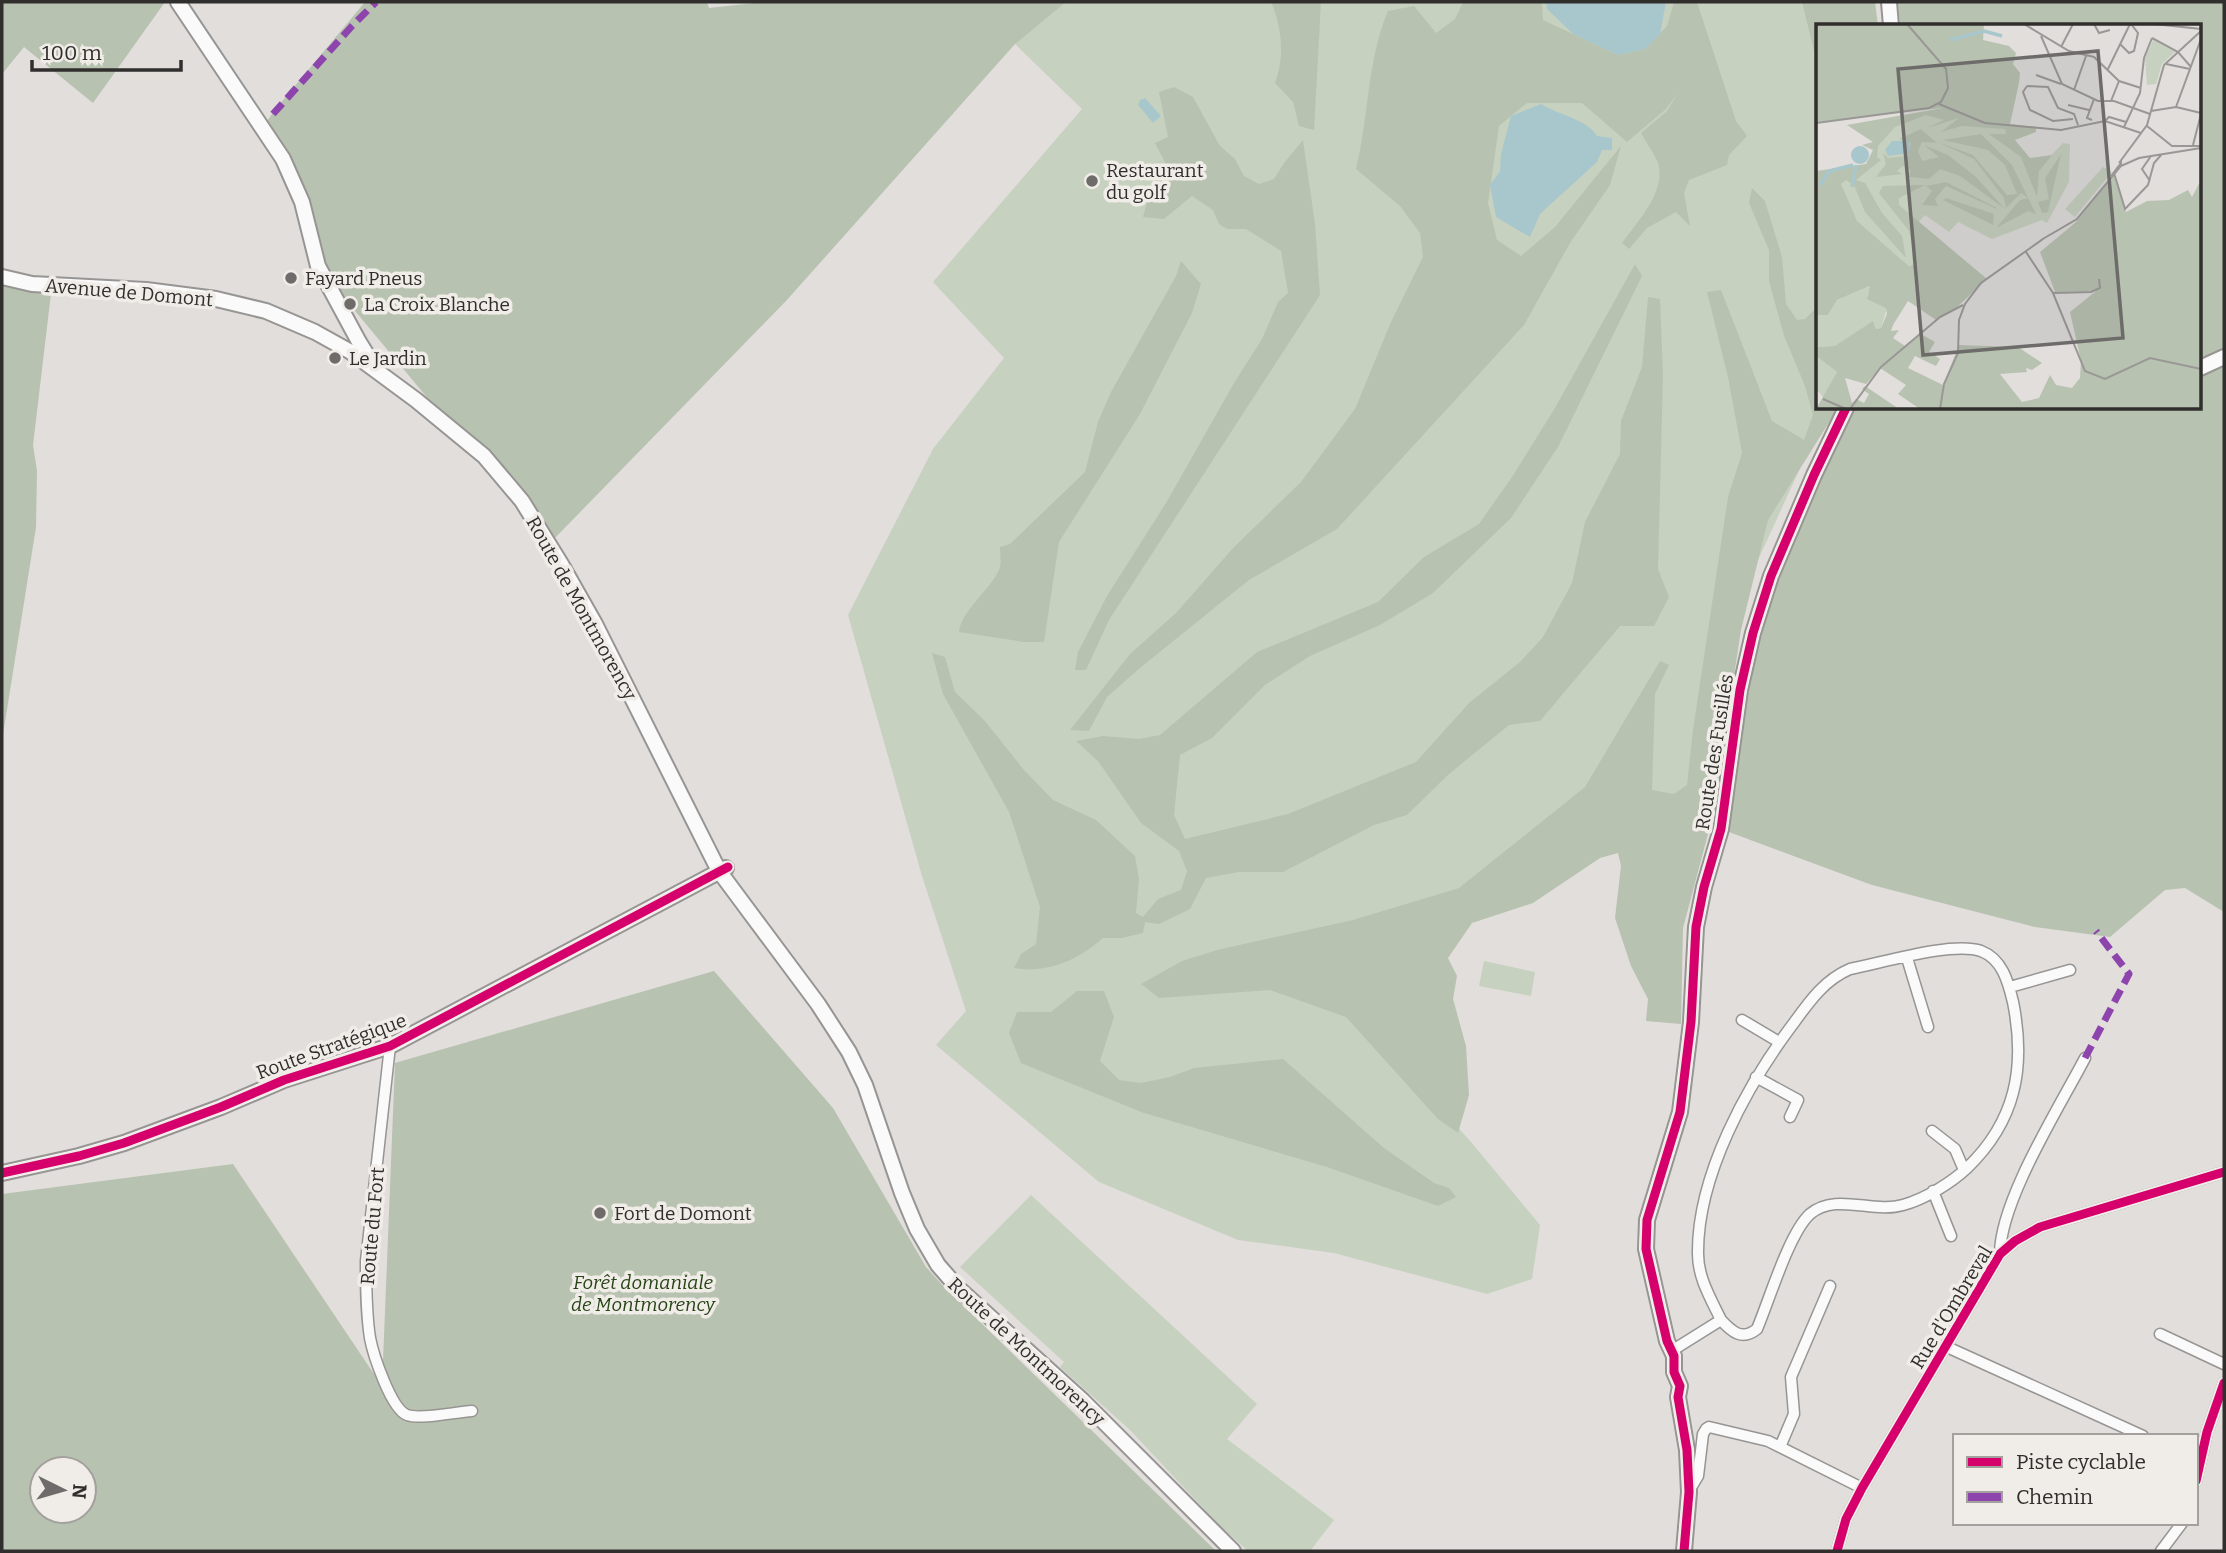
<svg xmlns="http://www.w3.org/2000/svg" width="2226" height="1553" font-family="Bitter,serif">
<rect width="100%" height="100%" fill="#e1dedc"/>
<path fill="#c7d1bf" d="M 985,2 L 1861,2 L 1818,26 L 1818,429 L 1708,669 L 1688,833 L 1569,843 L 1398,939 L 1377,1038 L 1471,1142 L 1540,1225 L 1532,1279 L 1487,1294 L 1334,1253 L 1238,1240 L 1099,1182 L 936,1045 L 966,1011 L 922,876 L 848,615 L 933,449 L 1004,358 L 933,282 L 1082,109 L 1015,44 Z
M 1484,961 L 1535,972 L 1531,996 L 1479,986 Z
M 1031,1195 L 1257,1404 L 1227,1439 L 1334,1520 L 1310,1551 L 1248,1551 L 1221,1527 L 1130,1430 L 1060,1367 L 1064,1362 L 960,1267 Z"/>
<path fill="#b8c2b0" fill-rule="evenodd" d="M 2,2 L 165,2 L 93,103 L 24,47 L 2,74 Z
M 365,2 L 707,2 L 709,8 L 764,2 L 1066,2 L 1015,44 L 786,301 L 549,544 L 331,282 L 263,127 L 274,111 Z
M 1271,2 L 1321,2 L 1314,130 L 1299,126 L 1293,102 L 1275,83 C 1285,58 1282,27 1271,2 Z
M 1463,2 L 1542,2 L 1543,20 L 1618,55 L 1645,49 L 1667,26 L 1674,2 L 1697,2 L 1736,121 L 1747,136 L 1729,155 L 1727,165 L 1689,180 L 1684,193 L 1690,226 L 1676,212 L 1647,228 L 1629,249 L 1622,243 C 1637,222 1667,191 1658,163 C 1654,153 1646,142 1641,133 L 1667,111 L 1678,93 L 1666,109 L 1627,142 L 1582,103 L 1527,103 L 1499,126 L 1488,203 L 1497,240 L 1521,256 L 1555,227 L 1621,146 L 1610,185 L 1570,243 L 1524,325 L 1337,529 L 1249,580 L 1140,668 L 1107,697 L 1089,731 L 1070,730 L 1130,654 L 1176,613 L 1234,547 L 1301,482 L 1355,409 L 1391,322 L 1423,257 L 1420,233 L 1400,206 L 1356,169 C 1369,117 1367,60 1388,11 L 1414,6 L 1436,33 L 1455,19 Z
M 1802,2 L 1875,2 L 1878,26 L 1818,26 L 1818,67 Z
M 1898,2 L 2224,2 L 2224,912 L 2185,888 L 2165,890 L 2110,937 L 2035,927 L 1872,885 L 1721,829 L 1753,633 L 1846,408 L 2200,408 L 2200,26 L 1900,26 Z
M 1174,87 L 1193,97 L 1220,146 L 1235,159 L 1244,176 L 1259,184 L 1274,179 L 1284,163 L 1303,140 L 1315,224 L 1320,295 L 1109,620 L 1086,670 L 1075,670 L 1078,652 L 1107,596 L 1166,503 L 1234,383 L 1262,339 L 1278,302 L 1288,293 L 1281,251 L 1246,229 L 1227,229 L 1219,224 L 1213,210 L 1192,196 L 1164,219 L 1143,217 L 1149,195 L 1167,182 L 1166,164 L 1155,143 L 1168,137 L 1159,92 Z
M 1752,188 L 1765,201 L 1782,257 L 1786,304 L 1797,320 L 1805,319 L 1818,306 L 1818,408 L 1838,408 L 1768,520 L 1741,630 L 1712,819 L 1683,928 L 1681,1024 L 1646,1021 L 1648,999 L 1631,966 L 1615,918 L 1621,866 L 1618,853 L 1600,858 L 1533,903 L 1472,923 L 1448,958 L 1457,976 L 1453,999 L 1466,1046 L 1469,1095 L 1458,1133 L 1438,1119 L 1346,1017 L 1270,990 L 1159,998 L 1141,984 L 1182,961 L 1217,950 L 1353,920 L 1459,888 L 1585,787 L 1660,661 L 1669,665 L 1655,694 L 1652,790 L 1674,794 L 1687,785 L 1693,730 L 1728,497 L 1742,453 L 1728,377 L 1707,292 L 1721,290 L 1772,421 L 1804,440 L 1813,415 L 1805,386 L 1784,336 L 1769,281 L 1769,250 L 1749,203 Z
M 1181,261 L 1201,284 L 1192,313 L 1140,414 L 1059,542 L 1044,642 L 1024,642 L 959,632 C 961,611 990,590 999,570 C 1002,564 1000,554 1000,547 L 1010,544 L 1085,472 L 1098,422 L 1111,392 L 1176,276 Z
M 1635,264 L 1642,276 L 1558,447 L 1511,518 L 1433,593 L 1380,625 L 1310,656 L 1265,685 L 1212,738 L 1180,755 L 1174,815 L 1185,839 L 1288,814 L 1416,762 L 1469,703 L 1520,662 L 1543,637 L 1572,583 L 1585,522 L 1620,454 L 1621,421 L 1642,367 L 1648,297 L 1660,299 L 1663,375 L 1658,569 L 1669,597 L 1654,626 L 1620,626 L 1540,721 L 1509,725 L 1449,774 L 1407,815 L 1374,825 L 1283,872 L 1239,872 L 1206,878 L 1190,909 L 1159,924 L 1145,922 L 1143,933 L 1122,938 L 1103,938 C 1078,960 1047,974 1014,968 L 1021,954 L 1036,944 L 1040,907 L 1009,812 L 943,694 L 932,653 L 945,657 L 955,692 L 985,721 L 1024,770 L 1053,800 L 1096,820 L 1135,856 L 1139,879 L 1136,913 L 1143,917 L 1158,899 L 1181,890 L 1187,871 L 1179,851 L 1141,823 L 1098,761 L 1076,741 L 1103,736 L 1139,739 L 1160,735 L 1257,652 L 1378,602 L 1424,557 L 1479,524 L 1512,477 L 1555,408 Z
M 2,277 L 52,285 L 33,445 L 37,471 L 36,527 L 2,741 Z
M 714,971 L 833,1108 L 926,1267 L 946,1289 L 1216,1551 L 2,1551 L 2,1194 L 233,1164 L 382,1386 L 395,1063 ZM 42,1469 L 84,1469 L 84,1511 L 42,1511 Z
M 1077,991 L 1104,991 L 1114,1017 L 1100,1061 L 1119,1080 L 1141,1083 L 1170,1077 L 1194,1068 L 1283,1059 L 1384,1148 L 1434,1183 L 1449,1188 L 1456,1197 L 1438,1206 L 1327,1167 L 1141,1112 L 1021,1063 L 1009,1033 L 1017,1012 L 1051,1012 Z"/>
<path fill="#a8c7cd" d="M 1546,2 L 1666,2 L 1660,34 L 1645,49 L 1618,55 L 1573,34 L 1547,9 Z
M 1145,98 L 1161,116 L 1153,123 L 1138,105 L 1140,100 Z
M 1541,104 C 1558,115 1587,119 1597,136 L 1612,138 L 1612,150 L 1602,150 L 1597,162 L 1540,214 L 1530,237 L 1496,217 L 1490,185 L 1500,171 L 1501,154 L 1511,116 Z"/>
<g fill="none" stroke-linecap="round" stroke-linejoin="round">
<defs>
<path id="street" d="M 1907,958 L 1928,1027
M 2010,987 L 2070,970
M 1742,1020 L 1779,1042
M 390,1046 L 366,1261 C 366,1287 366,1312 370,1338 C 373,1354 391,1409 407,1415 C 421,1420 455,1412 472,1411
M 1756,1077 L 1798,1100 L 1790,1117
M 1932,1131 L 1955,1149 L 1964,1170
M 1933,1191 L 1951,1236
M 2000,1254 C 2000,1201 2059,1108 2085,1058
M 2160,1334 L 2224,1364
M 1947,1347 L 2143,1436
M 1673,1350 L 1721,1320 C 1732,1332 1742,1341 1757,1329 C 1769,1301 1789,1233 1810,1214 C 1836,1192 1873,1214 1903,1205 C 1925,1199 1951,1183 1967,1168 C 2016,1121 2026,1067 2013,1002 C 2008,981 2002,959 1981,951 C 1952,941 1882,963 1850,969 C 1824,980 1809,1002 1793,1024 C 1747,1085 1697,1176 1698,1254 C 1698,1278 1711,1299 1721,1320
M 1780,1447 L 1794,1414 L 1791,1377 L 1830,1286
M 2196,1481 L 2207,1432 L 2224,1383
M 1689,1491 L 1698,1476 L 1703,1434 L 1706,1429 L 1709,1427 L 1768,1441 L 1862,1488
M 1837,1551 L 1846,1519 L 1862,1488 L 2000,1254 L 2015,1241 L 2040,1227 L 2224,1172
M 2161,1551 L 2182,1523"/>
<path id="secondary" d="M 178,2 L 283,159 L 302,202 L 318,266 L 359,342 L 372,363
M 1889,2 L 1891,26
M 2,277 L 32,284 L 146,290 L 216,299 L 266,311 L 315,332 L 351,352 L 416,400 L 484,456 L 522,501 L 561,564 L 595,624 L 719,871 L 818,1004 L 849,1052 L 865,1085 L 902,1193 L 917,1229 L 938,1265 L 959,1289 L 1083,1401 L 1233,1551
M 2200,368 L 2224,357
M 2,1173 L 79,1156 L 124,1143 L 221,1107 L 284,1080 L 390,1046 L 726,868
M 1684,1551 L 1689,1492 L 1687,1450 L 1678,1397 L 1680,1386 L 1674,1372 L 1674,1356 L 1667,1341 L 1646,1249 L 1647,1220 L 1680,1112 L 1691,1022 L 1696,927 L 1704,887 L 1721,829 L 1740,690 L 1753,633 L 1771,576 L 1814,475 L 1846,408"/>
</defs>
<use href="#street" stroke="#979593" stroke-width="13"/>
<use href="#secondary" stroke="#979593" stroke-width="18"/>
<use href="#street" stroke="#fafafa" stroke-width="10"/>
<use href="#secondary" stroke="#fafafa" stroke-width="14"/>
<path stroke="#8e44ad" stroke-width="7" stroke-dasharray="14 7" stroke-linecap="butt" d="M 273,114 L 352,26 L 376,2
M 2085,1058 L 2129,974 L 2096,931"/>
<defs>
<path id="cycleway" d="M 2,1173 L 79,1156 L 124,1143 L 221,1107 L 284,1080 L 390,1046 L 728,867
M 2196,1481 L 2207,1432 L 2224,1383
M 1684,1551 L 1689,1492 L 1687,1450 L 1678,1397 L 1680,1386 L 1674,1372 L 1674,1356 L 1667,1341 L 1646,1249 L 1647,1220 L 1680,1112 L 1691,1022 L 1696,927 L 1704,887 L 1721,829 L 1740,690 L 1753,633 L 1771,576 L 1814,475 L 1846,408
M 1837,1551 L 1846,1519 L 1862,1488 L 2000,1254 L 2015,1241 L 2040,1227 L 2224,1172"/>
</defs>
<use href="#cycleway" stroke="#f0ece7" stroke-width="13"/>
<use href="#cycleway" stroke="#d6006c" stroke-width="9"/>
</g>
<g fill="#6e6c6a" stroke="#f0ece7" stroke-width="2.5">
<circle cx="1092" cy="181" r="7"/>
<circle cx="291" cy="278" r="7"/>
<circle cx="350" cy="304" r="7"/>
<circle cx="335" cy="358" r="7"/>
<circle cx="600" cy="1213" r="7"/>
</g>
<g text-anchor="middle" stroke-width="7" stroke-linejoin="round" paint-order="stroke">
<g font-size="19" fill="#302f2d" stroke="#f0ece7" text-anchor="start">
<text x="1106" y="177">Restaurant<tspan x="1106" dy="22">du golf</tspan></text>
<text x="305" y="285">Fayard Pneus</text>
<text x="364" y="311">La Croix Blanche</text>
<text x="349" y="365">Le Jardin</text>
<text x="614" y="1220">Fort de Domont</text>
</g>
<g font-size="19" fill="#302f2d" stroke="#f0ece7">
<text transform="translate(129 292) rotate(5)" y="7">Avenue de Domont</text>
<text transform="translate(582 608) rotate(61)" y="7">Route de Montmorency</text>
<text transform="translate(1714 752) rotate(-81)" y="7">Route des Fusillés</text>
<text transform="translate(331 1046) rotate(-20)" y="7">Route Stratégique</text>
<text transform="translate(372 1226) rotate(-85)" y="7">Route du Fort</text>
<text transform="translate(1951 1307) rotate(-59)" y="7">Rue d'Ombreval</text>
<text transform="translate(1027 1351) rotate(43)" y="7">Route de Montmorency</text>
</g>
<g font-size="19" font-style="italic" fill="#274416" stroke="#f0ece7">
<text x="643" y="1289">Forêt domaniale<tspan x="643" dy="22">de Montmorency</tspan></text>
</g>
</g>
<g transform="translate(1816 24)">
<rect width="385" height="385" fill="#e1dedc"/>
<path d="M 337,16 L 359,28 L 346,40 L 340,60 L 331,61 L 329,34 ZM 108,87 L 195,105 L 198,120 L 212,141 L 225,142 L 247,119 L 254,120 L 253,158 L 231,199 L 226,196 L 176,215 L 142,198 L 133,208 L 109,191 L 101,200 L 100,240 L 93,242 L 35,192 L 17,147 L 51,141 L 66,105 ZM 287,143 L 296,148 L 259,193 L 249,185 ZM 55,262 L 51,272 L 71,284 L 65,304 L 60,305 L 57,298 L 43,311 L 19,322 L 0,323 L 0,291 L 12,291 L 21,276 ZM 0,332 L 21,348 L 7,373 L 0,365 Z" fill="#c7d1bf"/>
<path d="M 0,0 L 168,0 L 167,16 L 193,22 L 200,29 L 197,40 L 204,49 L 203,59 L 194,100 L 220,103 L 220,108 L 199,116 L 214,134 L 236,131 L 223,147 L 221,173 L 205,133 L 173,110 L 190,110 L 189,105 L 146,102 L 125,108 L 143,94 L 111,104 L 128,96 L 110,91 L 79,103 L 62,122 L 61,133 L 65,136 L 40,156 L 49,159 L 66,189 L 86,212 L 90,234 L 49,188 L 38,161 L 30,156 L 25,160 L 41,197 L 93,242 L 100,240 L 93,207 L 63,169 L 67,162 L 109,161 L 83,174 L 83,181 L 171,255 L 139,285 L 120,296 L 92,277 L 77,301 L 75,307 L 83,306 L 77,314 L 89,322 L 105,310 L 119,318 L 113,328 L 124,335 L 120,342 L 99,332 L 92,344 L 127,361 L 143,321 L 202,323 L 226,339 L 216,346 L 210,344 L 211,348 L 184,350 L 206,378 L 223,374 L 234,351 L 240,361 L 256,364 L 264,354 L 265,337 L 254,288 L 280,267 L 239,268 L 224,228 L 260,198 L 298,151 L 310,188 L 331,177 L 353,176 L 372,166 L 376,173 L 385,156 L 385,385 L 104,385 L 82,370 L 90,361 L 64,344 L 50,360 L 29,354 L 36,379 L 40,375 L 48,379 L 53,370 L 46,365 L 49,362 L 83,385 L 0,385 L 21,348 L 0,332 L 0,323 L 19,322 L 57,297 L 60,305 L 65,304 L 71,290 L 70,284 L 51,275 L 54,262 L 21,276 L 12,291 L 0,291 L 0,147 L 50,140 L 57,126 L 46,121 L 57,118 L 31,101 L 127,84 L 0,98 ZM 105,105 L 121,119 L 106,118 L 102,127 L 106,137 L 123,133 L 108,121 L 132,131 L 160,153 L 189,185 L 144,152 L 124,145 L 113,155 L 93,153 L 95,146 L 87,142 L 81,147 L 87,150 L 60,153 L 70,140 L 67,129 L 72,134 L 92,132 L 95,119 L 83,115 ZM 165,110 L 196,141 L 220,190 L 212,187 L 180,204 L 204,176 L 212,174 L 205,169 L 190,184 L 188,174 L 158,135 L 122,118 L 157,131 L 191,171 L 201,170 L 189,141 L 172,126 L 127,116 ZM 245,130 L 232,188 L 226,189 L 222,178 L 233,175 L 229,154 ZM 130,158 L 181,184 L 181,185 L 130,162 L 119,175 L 122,182 L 106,181 L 116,167 L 110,162 ZM 130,174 L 178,190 L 177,201 L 127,176 Z" fill="#b8c2b0"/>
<path d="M 76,117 L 93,117 L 94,129 L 72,132 L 69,126 ZM35 131a9 9 0 1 1 18 0a9 9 0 1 1-18 0Z" fill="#a8c7cd"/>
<path fill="none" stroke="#a8c7cd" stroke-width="3.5" d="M 134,16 L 168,7 L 186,12M 4,161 L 13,147 L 37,141M 36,163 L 40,141"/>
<path fill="none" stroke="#9a9896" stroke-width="2" d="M 208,0 L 253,27 L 278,33 L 303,57 L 325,64M 278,0 L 283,9 L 294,6M 338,0 L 385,5M 225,12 L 246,60 L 282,77 L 298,77 L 334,90M 336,14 L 362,28 L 375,43M 304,20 L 313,29 L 318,27 L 322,9 L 315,0M 245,23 L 257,0M 350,40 L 374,45M 292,45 L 314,0M 220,51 L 245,60M 211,62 L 232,63 L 242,84 L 258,90 L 262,101M 211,62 L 207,68 L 214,86 L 237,97 L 257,95M 258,66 L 270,32M 295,77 L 303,57M 123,80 L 169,99 L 245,106 L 289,97 L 325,109M 252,81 L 273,86M 360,83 L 385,15M 360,83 L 385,89M 335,87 L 360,83M 276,96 L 271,94 L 278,75M 289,97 L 293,93 L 310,98M 0,99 L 113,84 L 125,78 L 132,64 L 130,45 L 91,0M 331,102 L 356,122 L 384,122M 308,103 L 324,69 L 328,34 L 336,14M 377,121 L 385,90M 303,139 L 331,101 L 348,41 L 385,7M 305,142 L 323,134 L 385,124M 298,149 L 309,185 L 332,161 L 338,139 L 346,130M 334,157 L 326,145 L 335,132M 225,216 L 261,195 L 305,142 L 305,139 L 295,152M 210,228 L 237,269 L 269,347 L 289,355 L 334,334 L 385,345M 237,269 L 275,268 L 284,264 L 283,255M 7,375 L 30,385M 34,385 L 65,343 L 124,293 L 147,281M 124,385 L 128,360 L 142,329 L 143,296 L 149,280 L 165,259 L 227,215"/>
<path fill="#6e6c6a" fill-opacity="0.15" stroke="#6e6c6a" stroke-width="3.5" d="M 282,27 L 307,314 L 107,331 L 82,45 Z"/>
<rect width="385" height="385" fill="none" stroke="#302f2d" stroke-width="3.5"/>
</g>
<rect width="2226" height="1553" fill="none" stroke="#302f2d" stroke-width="7"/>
<rect x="1953" y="1434" width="245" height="91" fill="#f0ece7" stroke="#a3a09d" stroke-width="2"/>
<rect x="1967" y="1457" width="35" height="10" fill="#d6006c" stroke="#a3a09d" stroke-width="2"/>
<text x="2016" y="1469" font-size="21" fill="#302f2d">Piste cyclable</text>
<rect x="1967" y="1492" width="35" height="10" fill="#8e44ad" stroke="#a3a09d" stroke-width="2"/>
<text x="2016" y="1504" font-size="21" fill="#302f2d">Chemin</text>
<g transform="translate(63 1490) rotate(95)"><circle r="33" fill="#f0ece7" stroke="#a3a09d" stroke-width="2"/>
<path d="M0-5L12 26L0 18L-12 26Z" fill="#6e6c6a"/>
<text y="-10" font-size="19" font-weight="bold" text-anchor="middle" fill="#302f2d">N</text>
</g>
<path d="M32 60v10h149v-10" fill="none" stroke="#302f2d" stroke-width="3.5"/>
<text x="42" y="60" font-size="21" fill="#302f2d" stroke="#f0ece7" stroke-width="5" paint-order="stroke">100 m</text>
</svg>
